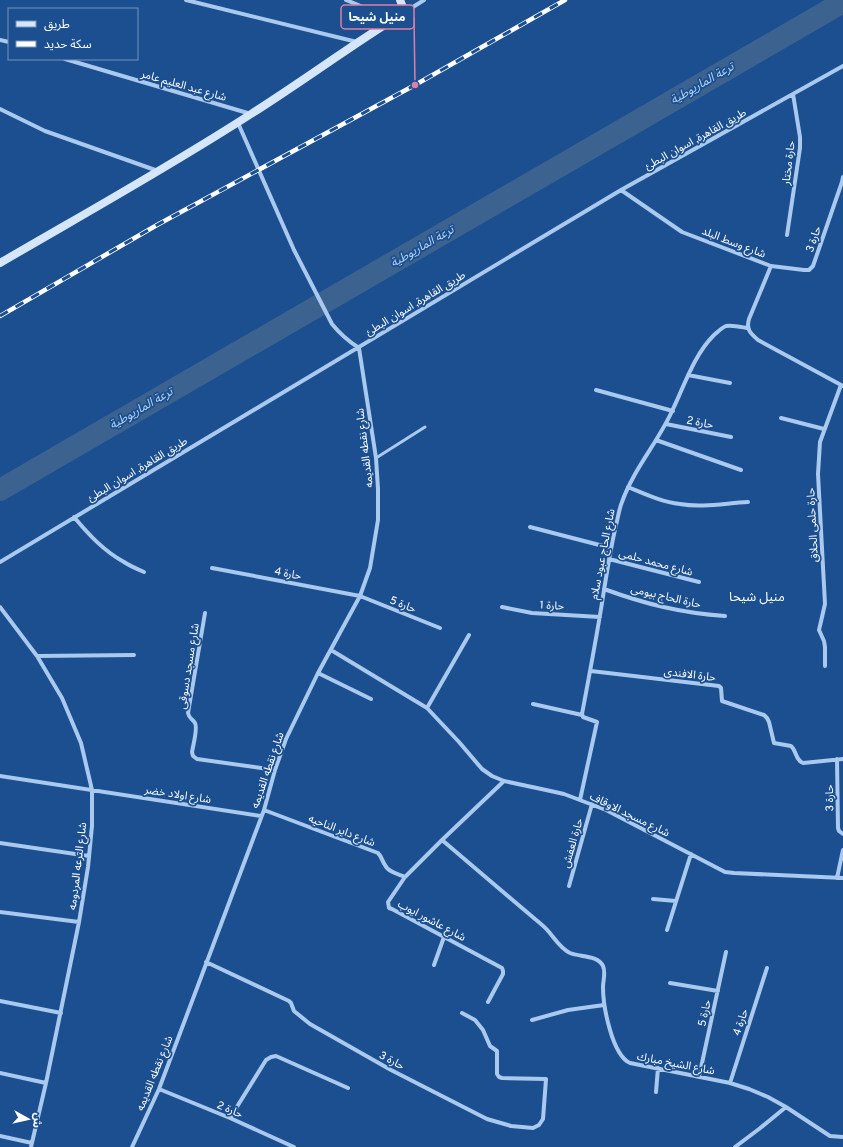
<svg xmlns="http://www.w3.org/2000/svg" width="843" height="1147" font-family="Overpass,'Noto Sans Arabic',sans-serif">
<rect width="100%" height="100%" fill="#1b4f8f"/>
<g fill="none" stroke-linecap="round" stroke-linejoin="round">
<path stroke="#3c6290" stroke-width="22" d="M 0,490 L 843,2"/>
<path stroke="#a9c9ee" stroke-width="3" d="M 376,458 L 425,427"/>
<path stroke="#a9c9ee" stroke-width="4" d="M 186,0 L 357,42
M 346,0 C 363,7 374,11 388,22
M 405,12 L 424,0
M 0,40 L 9,42
M 65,59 L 251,114
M 0,109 L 45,131 L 158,171
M 621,190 L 682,232 L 771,266 L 749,319 C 746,329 750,333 758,340 L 843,386
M 787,235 L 800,148 L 800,137 L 793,94
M 771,266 L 804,270 L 809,270 L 813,266 L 842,182 L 843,177
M 688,375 L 730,383
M 596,390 L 673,411
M 781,418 L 824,429
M 666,424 L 731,437
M 656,440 L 741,470
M 628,487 C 645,494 662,502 680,504 C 702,508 726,503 748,502
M 74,517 C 89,535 104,551 124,562 C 130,566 137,569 144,572
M 530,527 L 611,548
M 609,559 L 699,582
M 0,562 L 621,190 L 843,66
M 212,568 L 360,596 L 440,628
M 604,589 C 645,604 681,613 725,616
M 0,607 L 37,656 L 62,698 L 81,743 L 92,790 L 92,826 L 88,867 L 79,922 L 46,1083 L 31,1147
M 502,607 L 532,613 L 600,617
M 205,613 L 188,713 C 189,719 193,719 195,723 C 198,728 193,746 192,752 L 193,756 L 197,759 L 275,770
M 331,650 L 427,708 L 459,742 L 482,769 L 492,776 L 504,781 L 546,790 L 564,794 L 606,810 L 725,872 L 734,873 L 843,878
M 37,656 L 134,655
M 825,666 L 825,647 L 824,641 L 819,630 L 825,604 L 818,474 L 820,442 L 841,385
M 591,671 L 719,686 L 721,688 L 722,701 L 764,715 L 767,718 L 769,722 L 774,743 L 791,746 C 797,751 795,760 803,763 L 843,759
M 318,673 L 371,699
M 533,704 L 582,715
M 427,708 L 469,635
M 837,759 L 838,828 L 839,831 L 843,834
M 0,776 L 261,816
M 580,800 L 597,722 L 583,717 L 582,714 C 589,677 596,640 602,603 C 606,577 610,551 616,525 C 618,518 619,509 622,502 C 634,468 659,441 673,409 C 685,384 694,355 714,335 C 718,332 721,328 726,326 C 733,325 741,327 747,328
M 264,810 L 378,853 C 382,857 382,861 385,865 C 388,872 398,874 405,877
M 442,840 L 535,919 C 540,923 545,927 549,932 C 555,939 561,949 570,953 C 580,957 598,955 603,966 C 606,972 603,981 603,987 C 603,1006 612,1055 630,1063 L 730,1083 L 749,1089 L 768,1097 L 786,1107 L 830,1136 L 843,1137
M 0,843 L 89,856
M 837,878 L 843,850
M 569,886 L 592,804
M 653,899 L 676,901
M 0,912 L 79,922
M 667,930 L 691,854
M 206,962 L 289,1001 L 291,1003 L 294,1011 L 310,1024 L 391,1070 L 487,1119 L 511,1126 L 533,1128 L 539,1125 L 543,1119 L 546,1079 L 502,1078 L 499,1077 L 497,1074 L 497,1051 L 490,1046 L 483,1030 L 475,1020 L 462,1013
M 434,965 L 444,937
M 670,983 L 718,991
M 0,1001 L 61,1013
M 488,1002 L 503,974 L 503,971 L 502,968 L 392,909 L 389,908 L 388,902 L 405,877 L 442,840 L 504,781
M 532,1020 L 568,1010 L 604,1005
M 0,1073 L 46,1083
M 699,1077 L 726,952
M 730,1083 L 767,968
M 159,1089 L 230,1118 L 294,1147
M 656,1092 L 658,1068
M 230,1118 L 266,1060 L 271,1057 L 276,1056 L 348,1088
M 0,1136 L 32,1143
M 132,1147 L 159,1089 L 264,810 L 275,770 L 286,739 L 318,673 L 360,596 L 370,568 L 378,520 L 378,489 L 376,458 L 359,348 C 348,341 340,334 332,324 L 294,250 L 238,123
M 735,1147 L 759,1129 L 786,1107"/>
<path stroke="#d6e6fa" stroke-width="8" d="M 0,263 C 84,214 169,167 251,114 C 303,81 353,44 405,12 L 400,0"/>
<defs>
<path id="rail" d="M 0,316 L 157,225 L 415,85 L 565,0"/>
</defs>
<use href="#rail" stroke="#fff" stroke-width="4.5"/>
<use href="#rail" stroke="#1b4f8f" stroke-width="3" stroke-dasharray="9" stroke-linecap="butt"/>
</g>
<g text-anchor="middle" stroke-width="3.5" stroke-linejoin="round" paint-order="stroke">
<g font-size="11" fill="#fff" stroke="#1b4f8f">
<text transform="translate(184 85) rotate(16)" y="4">شارع عبد العليم عامر</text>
<text transform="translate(695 139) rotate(-29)" y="4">طريق القاهرة, اسوان البطئ</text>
<text transform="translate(788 163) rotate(-83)" y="4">حارة مختار</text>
<text transform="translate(813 239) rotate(-71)" y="4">حارة 3</text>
<text transform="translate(734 242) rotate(21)" y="4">شارع وسط البلد</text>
<text transform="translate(415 303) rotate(-31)" y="4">طريق القاهرة, اسوان البطئ</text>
<text transform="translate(700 422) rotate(11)" y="4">حارة 2</text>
<text transform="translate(364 448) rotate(-97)" y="4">شارع نقطه القديمه</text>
<text transform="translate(137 469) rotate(-31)" y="4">طريق القاهرة, اسوان البطئ</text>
<text transform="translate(812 525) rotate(-93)" y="4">حارة حلمى الحلاق</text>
<text transform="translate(602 554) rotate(-79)" y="4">شارع الحاج عبود سلام</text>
<text transform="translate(656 562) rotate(15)" y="4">شارع محمد حلمى</text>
<text transform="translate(288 573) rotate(11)" y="4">حارة 4</text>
<text transform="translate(666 596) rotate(13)" y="4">حارة الحاج بيومى</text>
<text transform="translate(403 604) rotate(21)" y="4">حارة 5</text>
<text transform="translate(552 605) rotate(3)" y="4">حارة 1</text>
<text transform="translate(188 666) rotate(-81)" y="4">شارع مسجد دسوقى</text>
<text transform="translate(690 674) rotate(7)" y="4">حارة الافندى</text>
<text transform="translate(267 770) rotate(-71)" y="4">شارع نقطه القديمه</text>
<text transform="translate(178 794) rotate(9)" y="4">شارع اولاد خضر</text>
<text transform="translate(829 798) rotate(-91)" y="4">حارة 3</text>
<text transform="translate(630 814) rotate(26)" y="4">شارع مسجد الاوقاف</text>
<text transform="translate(342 830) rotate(21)" y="4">شارع داير الناحيه</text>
<text transform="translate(572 843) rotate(-74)" y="4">حارة العفش</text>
<text transform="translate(77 866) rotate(-83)" y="4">شارع الترعه المردومه</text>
<text transform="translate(432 920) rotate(28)" y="4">شارع عاشور ايوب</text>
<text transform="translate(704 1013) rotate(-78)" y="4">حارة 5</text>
<text transform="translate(740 1022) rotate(-72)" y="4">حارة 4</text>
<text transform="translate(392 1060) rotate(28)" y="4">حارة 3</text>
<text transform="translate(676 1063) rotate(11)" y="4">شارع الشيخ مبارك</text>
<text transform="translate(154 1073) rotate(-68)" y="4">شارع نقطه القديمه</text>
<text transform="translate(230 1109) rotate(23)" y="4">حارة 2</text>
</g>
<g font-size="12" font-style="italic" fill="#b5d3f5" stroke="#1b4f8f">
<text transform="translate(702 83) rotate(-30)" y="4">ترعة الماريوطية</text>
<text transform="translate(422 246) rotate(-30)" y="4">ترعة الماريوطية</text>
<text transform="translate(141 408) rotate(-30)" y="4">ترعة الماريوطية</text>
</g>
<g font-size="13" fill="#fff" stroke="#1b4f8f">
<text x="757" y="601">منيل شيحا</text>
</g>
</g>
<path fill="none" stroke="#dd80a5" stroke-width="1.5" d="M415 85L414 17"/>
<circle fill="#dd80a5" stroke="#1b4f8f" stroke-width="1.5" cx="415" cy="85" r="4"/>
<rect fill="#1b4f8f" stroke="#dd80a5" stroke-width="1.5" x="341" y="5" width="73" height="24" rx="4"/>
<g font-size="12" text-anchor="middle" font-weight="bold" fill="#fff">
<text x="377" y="21">منيل شيحا</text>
</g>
<rect x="8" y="8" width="130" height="52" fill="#1b4f8f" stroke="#7695bc"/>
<rect x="16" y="21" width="20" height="6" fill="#d6e6fa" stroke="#7695bc"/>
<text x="44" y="28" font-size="12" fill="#ffffff">طريق</text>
<rect x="16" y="41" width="20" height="6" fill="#ffffff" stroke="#7695bc"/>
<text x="44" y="48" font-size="12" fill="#ffffff">سكة حديد</text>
<g transform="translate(28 1119) rotate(98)" stroke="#1b4f8f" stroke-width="3" paint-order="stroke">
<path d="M0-3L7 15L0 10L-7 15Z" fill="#ffffff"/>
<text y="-6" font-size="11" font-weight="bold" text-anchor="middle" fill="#ffffff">ش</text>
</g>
</svg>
